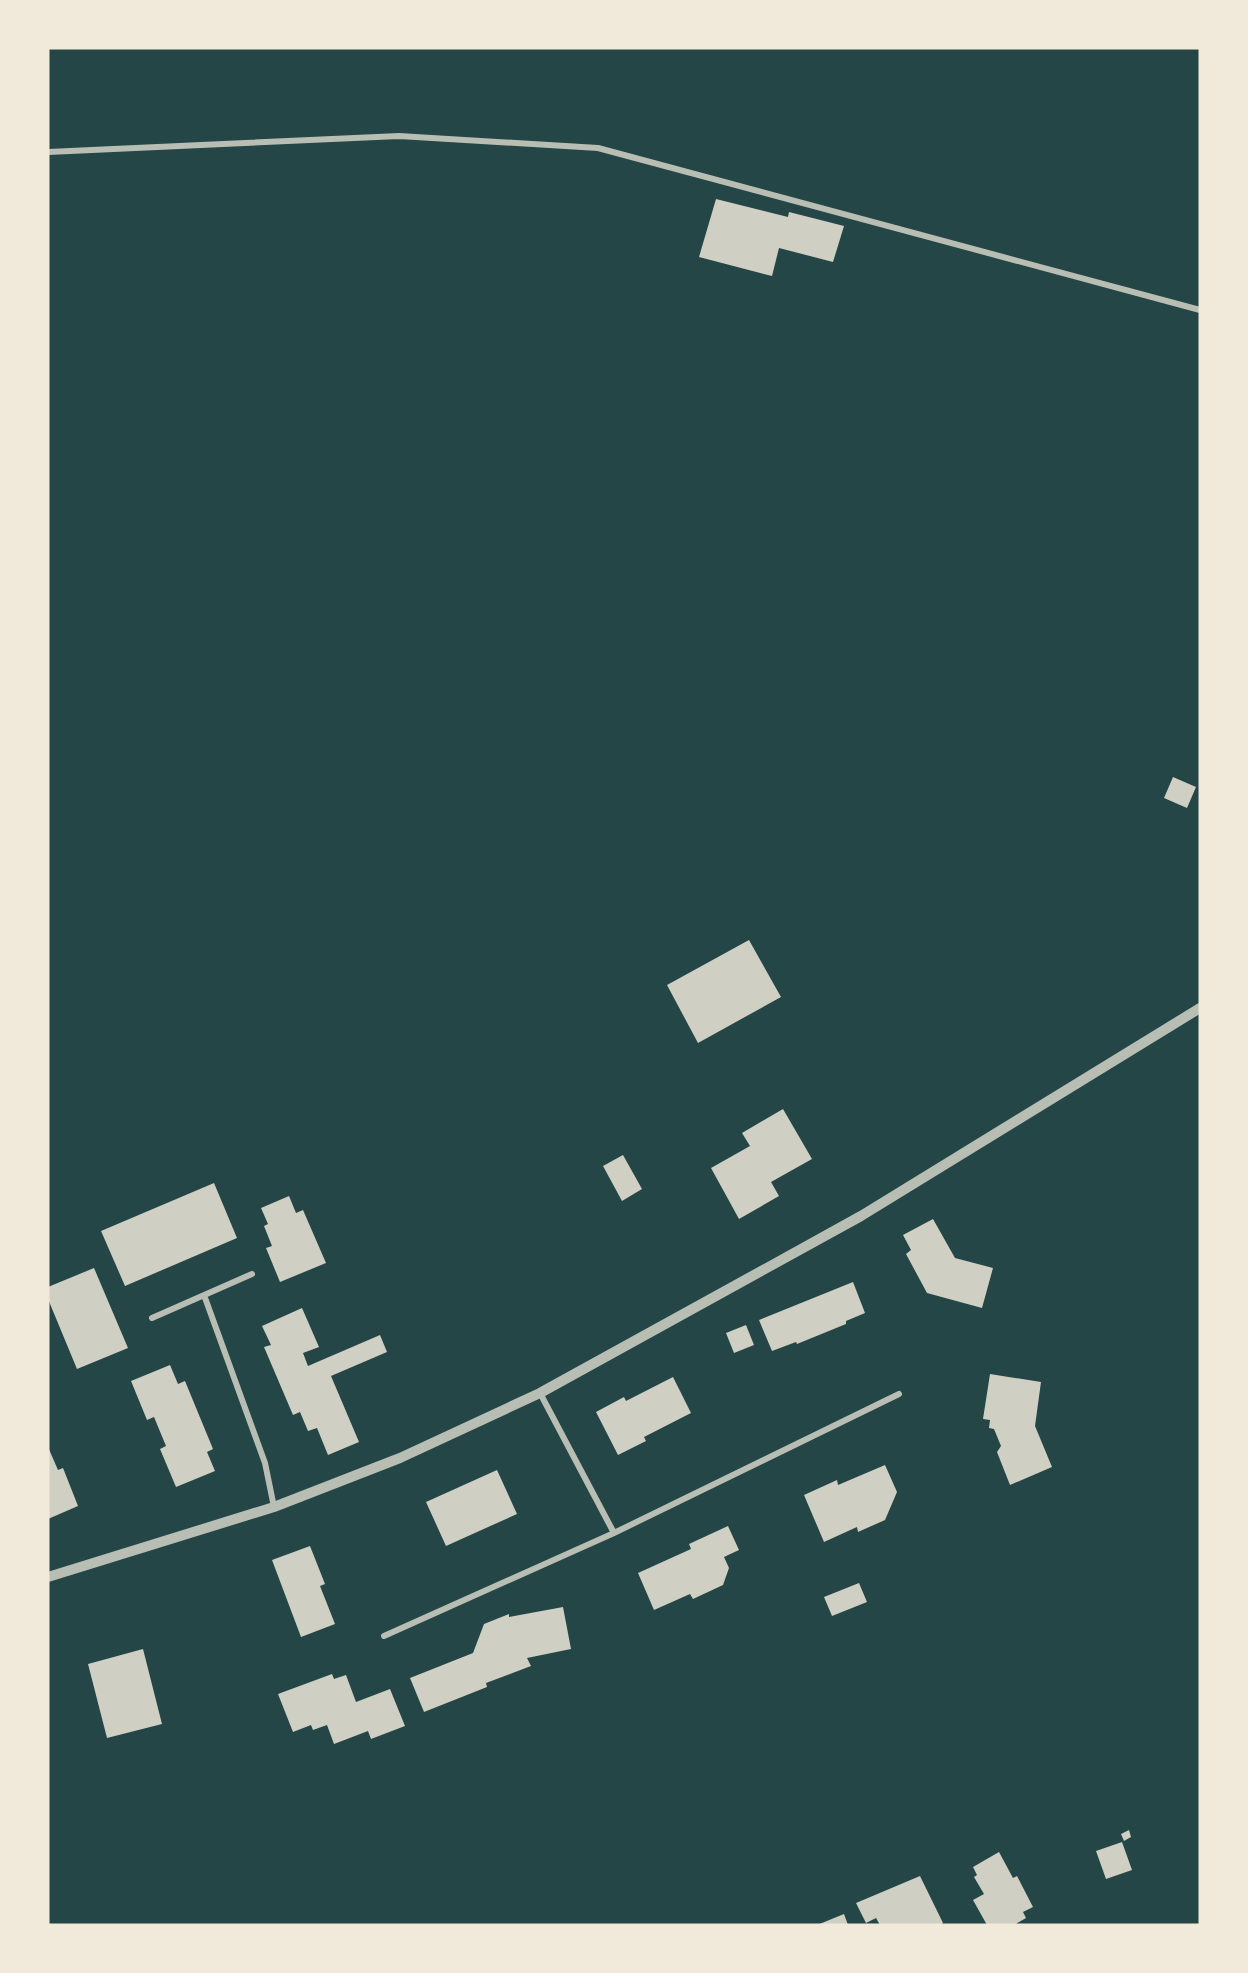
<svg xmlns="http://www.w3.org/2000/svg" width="1248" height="1973" font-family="'PT Sans',sans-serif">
<rect width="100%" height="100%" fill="#0f3d3e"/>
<path fill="#244646" d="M 48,48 L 1200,48 L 1200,1925 L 48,1925 Z"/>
<path fill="#cfcfc3" d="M 716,199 L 788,217 L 789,212 L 844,226 L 833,262 L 779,248 L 772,276 L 699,257 Z
M 1173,777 L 1196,787 L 1187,808 L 1164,798 Z
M 749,940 L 781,997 L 698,1043 L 667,985 Z
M 783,1109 L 812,1159 L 771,1182 L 779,1196 L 739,1219 L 711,1168 L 750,1146 L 742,1133 Z
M 623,1155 L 642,1189 L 622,1201 L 603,1166 Z
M 214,1183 L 237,1238 L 125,1286 L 101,1231 Z
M 289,1196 L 296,1213 L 303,1210 L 326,1263 L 280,1282 L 266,1248 L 272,1246 L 264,1226 L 268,1224 L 261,1208 Z
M 933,1219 L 955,1258 L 993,1268 L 982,1308 L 927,1293 L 906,1254 L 911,1250 L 903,1235 Z
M 94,1268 L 128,1348 L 77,1369 L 48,1299 L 48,1287 Z
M 853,1282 L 865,1313 L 846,1321 L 846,1324 L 797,1344 L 796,1342 L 772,1351 L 759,1320 Z
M 302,1308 L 319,1347 L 303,1353 L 308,1366 L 380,1335 L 387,1352 L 331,1376 L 359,1442 L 328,1455 L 317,1428 L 308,1431 L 300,1412 L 293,1415 L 264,1347 L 271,1345 L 262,1326 Z
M 746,1325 L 754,1345 L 734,1353 L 726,1333 Z
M 170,1365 L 178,1384 L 185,1381 L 213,1449 L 207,1452 L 215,1471 L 176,1487 L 160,1449 L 166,1446 L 154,1417 L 147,1420 L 131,1381 Z
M 990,1374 L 1041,1382 L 1035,1426 L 1052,1467 L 1010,1485 L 997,1452 L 1001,1446 L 994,1429 L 989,1428 L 990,1420 L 983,1419 Z
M 673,1377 L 691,1413 L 644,1437 L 646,1441 L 618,1455 L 596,1412 L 624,1397 L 626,1401 Z
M 48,1447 L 58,1470 L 63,1468 L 78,1506 L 48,1519 Z
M 885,1465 L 897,1492 L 885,1520 L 858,1532 L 857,1527 L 824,1542 L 804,1495 L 837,1480 L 838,1485 Z
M 497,1470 L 517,1514 L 446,1546 L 426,1502 Z
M 728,1526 L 739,1550 L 724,1557 L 729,1568 L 723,1585 L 693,1599 L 690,1594 L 654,1610 L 638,1573 L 691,1549 L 689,1544 Z
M 310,1546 L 325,1584 L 320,1586 L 335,1624 L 301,1637 L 272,1560 Z
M 859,1583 L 867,1602 L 832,1616 L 824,1597 Z
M 563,1607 L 571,1649 L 527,1658 L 531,1666 L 486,1683 L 487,1687 L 424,1712 L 410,1678 L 473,1653 L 484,1624 L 509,1614 L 509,1617 Z
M 143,1649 L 162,1724 L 107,1738 L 88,1664 Z
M 332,1674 L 334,1679 L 346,1675 L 356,1702 L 390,1689 L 405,1726 L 371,1739 L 368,1731 L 334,1744 L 327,1725 L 313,1730 L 311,1725 L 293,1732 L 278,1694 Z
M 1129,1830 L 1131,1837 L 1124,1841 L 1121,1834 Z
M 1122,1842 L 1132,1870 L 1106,1879 L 1096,1851 Z
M 999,1852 L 1013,1878 L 1017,1876 L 1033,1907 L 1023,1912 L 1026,1918 L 1014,1925 L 987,1925 L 973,1900 L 984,1894 L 974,1877 L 977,1875 L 973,1867 Z
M 920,1876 L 943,1923 L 940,1925 L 880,1925 L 876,1918 L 866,1923 L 856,1903 Z
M 844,1914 L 848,1925 L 817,1925 Z"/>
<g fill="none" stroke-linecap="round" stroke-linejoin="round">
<path stroke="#b8beb3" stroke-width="6" d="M 48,152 L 399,136 L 598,148 L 1200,310
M 204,1295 L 265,1463 L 274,1507
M 152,1318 L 252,1274
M 540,1393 L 614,1533
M 384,1636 L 614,1533 L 899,1394"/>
<path stroke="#b8beb3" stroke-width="10" d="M 48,1577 L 274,1507 L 400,1458 L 540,1393 L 861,1216 L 1200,1008"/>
</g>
<rect width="1248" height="1973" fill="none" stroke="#f1e9da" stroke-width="99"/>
</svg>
